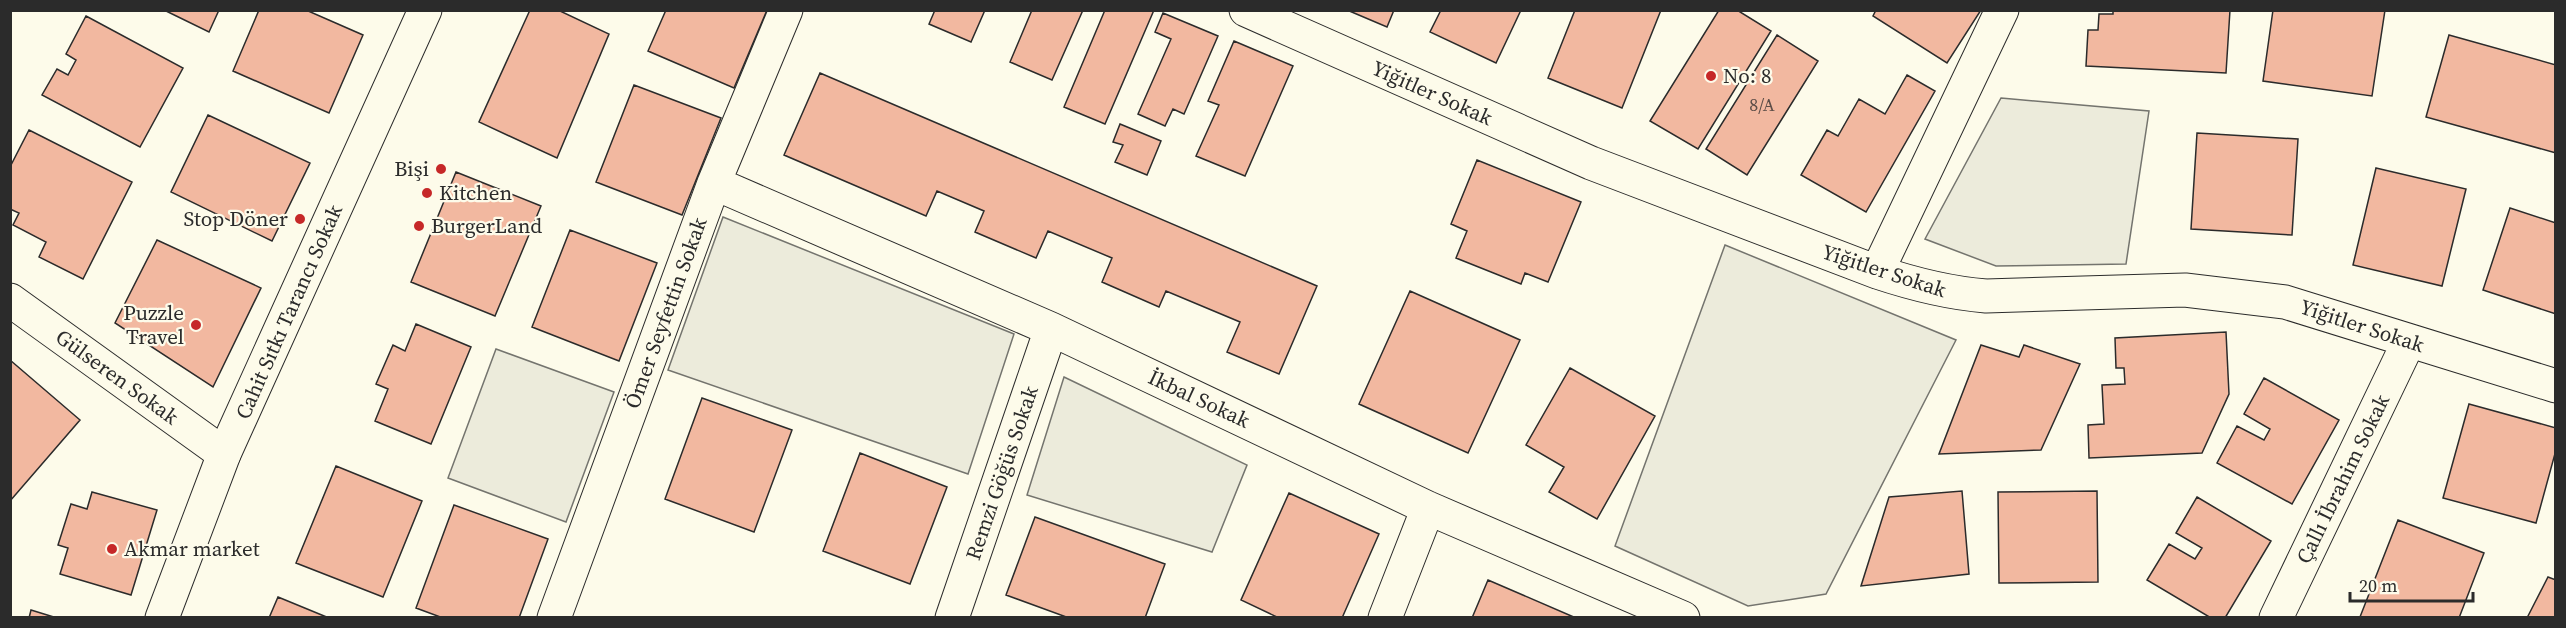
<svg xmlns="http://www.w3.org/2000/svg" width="2566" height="628" font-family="'Source Serif 4',serif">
<rect width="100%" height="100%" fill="#fdfbea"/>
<path fill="#ecebdb" stroke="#74746e" stroke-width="1.5" d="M 2001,98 L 2149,111 L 2126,264 L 1996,266 L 1925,239 Z
M 723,217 L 1014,334 L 968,474 L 668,370 Z
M 1725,245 L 1956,340 L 1826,594 L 1748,606 L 1615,546 Z
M 496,349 L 614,392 L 566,522 L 448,478 Z
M 1064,377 L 1247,465 L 1212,552 L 1027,495 Z"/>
<path fill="#f2b8a0" stroke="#2b2b2b" stroke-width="1.5" d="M 164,10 L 219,10 L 209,32 Z
M 259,10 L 306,10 L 363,35 L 329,113 L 233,71 Z
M 530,10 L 558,10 L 609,34 L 557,158 L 479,122 Z
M 666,10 L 767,10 L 734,88 L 648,51 Z
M 935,10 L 985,10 L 971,42 L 929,24 Z
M 1032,10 L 1083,10 L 1052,80 L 1010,62 Z
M 1105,10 L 1154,10 L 1105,124 L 1064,107 Z
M 1347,10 L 1394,10 L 1387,27 Z
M 1441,10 L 1521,10 L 1496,63 L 1430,32 Z
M 1575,10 L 1661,10 L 1622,108 L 1548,78 Z
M 1719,10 L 1737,10 L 1771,31 L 1698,149 L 1650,121 Z
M 1876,10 L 1981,10 L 1947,63 L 1873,16 Z
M 2113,10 L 2230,10 L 2226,73 L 2086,66 L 2088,30 L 2098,30 L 2099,14 L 2113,14 Z
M 2273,10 L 2385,10 L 2372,96 L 2263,81 Z
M 1163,13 L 1218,36 L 1184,114 L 1173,109 L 1165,126 L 1138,114 L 1171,39 L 1155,32 Z
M 86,16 L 183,68 L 140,147 L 42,95 L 57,69 L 68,75 L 76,60 L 66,54 Z
M 1777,35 L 1818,61 L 1747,175 L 1706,149 Z
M 2449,35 L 2556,65 L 2556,153 L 2426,117 Z
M 1234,41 L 1293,66 L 1245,176 L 1196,156 L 1219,105 L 1208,101 Z
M 820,73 L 1317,286 L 1279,374 L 1227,352 L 1240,322 L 1166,291 L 1159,307 L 1102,282 L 1112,258 L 1048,231 L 1036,258 L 975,232 L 984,211 L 937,191 L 926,216 L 784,155 Z
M 1907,75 L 1935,91 L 1866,212 L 1801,175 L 1827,130 L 1838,136 L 1859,99 L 1885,114 Z
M 634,85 L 721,118 L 682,215 L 596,182 Z
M 208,115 L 310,163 L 272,241 L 171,192 Z
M 1120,124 L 1161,141 L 1147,175 L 1115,162 L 1123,145 L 1113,142 Z
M 29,130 L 132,182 L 83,279 L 39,257 L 46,242 L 13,225 L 19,213 L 10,209 L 10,167 Z
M 2197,133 L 2298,139 L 2292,235 L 2191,229 Z
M 1477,160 L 1581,202 L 1548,282 L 1525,273 L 1521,284 L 1456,258 L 1467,231 L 1451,224 Z
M 2376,168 L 2466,189 L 2442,286 L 2353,265 Z
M 456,172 L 541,206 L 495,316 L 411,282 Z
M 2510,208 L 2556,223 L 2556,314 L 2483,290 Z
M 570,230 L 657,263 L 619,361 L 532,327 Z
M 157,240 L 261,288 L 213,387 L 115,323 Z
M 1410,291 L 1520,340 L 1468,453 L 1359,404 Z
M 416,324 L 471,347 L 431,444 L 375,421 L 388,389 L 376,384 L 393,345 L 405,351 Z
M 2226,332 L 2229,394 L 2202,453 L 2089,458 L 2088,425 L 2104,424 L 2102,385 L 2125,384 L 2124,368 L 2116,368 L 2115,338 Z
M 1981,345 L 2019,357 L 2024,345 L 2080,364 L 2041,450 L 1939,454 Z
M 10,360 L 80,420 L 10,501 Z
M 1570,368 L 1655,416 L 1597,519 L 1549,492 L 1564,467 L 1526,445 Z
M 2264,378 L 2339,420 L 2292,504 L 2217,463 L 2237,426 L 2264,440 L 2270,429 L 2244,414 Z
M 702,398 L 792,430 L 754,532 L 665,499 Z
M 2469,404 L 2556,428 L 2556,450 L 2536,523 L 2443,498 Z
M 860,453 L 947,487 L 910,584 L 823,551 Z
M 336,466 L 422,501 L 383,597 L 296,563 Z
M 1962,491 L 1969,574 L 1861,586 L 1889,497 Z
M 2097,491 L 2098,582 L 1999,583 L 1998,492 Z
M 92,492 L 157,510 L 131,595 L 60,574 L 68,548 L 58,545 L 71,504 L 87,509 Z
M 1289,493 L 1379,534 L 1342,618 L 1279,618 L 1241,600 Z
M 2197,497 L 2271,541 L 2225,618 L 2211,618 L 2147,580 L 2169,544 L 2195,559 L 2202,548 L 2176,533 Z
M 454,505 L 548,539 L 519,618 L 443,618 L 416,608 Z
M 1035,517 L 1165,564 L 1145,618 L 1069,618 L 1006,595 Z
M 2398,520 L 2484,553 L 2459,618 L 2360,617 Z
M 2548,577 L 2556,580 L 2556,618 L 2527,618 Z
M 1488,580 L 1576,618 L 1472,618 Z
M 278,597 L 329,618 L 269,618 Z
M 31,610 L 57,618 L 29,618 Z"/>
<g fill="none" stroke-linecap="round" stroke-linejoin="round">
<defs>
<path id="street" d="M 1246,10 L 1591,163 L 1877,272 C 1913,284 1948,293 1986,296 L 2185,290 L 2285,302 L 2556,386
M 714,183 L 1051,329 L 1428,508 L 1683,618
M 1877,272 L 2002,10
M 10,300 L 224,454
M 554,618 L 714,183 L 786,10
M 952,618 L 1051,329
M 1385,618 L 1428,508
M 2276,618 L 2409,341"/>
<path id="secondary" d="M 162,618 L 224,454 L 425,10"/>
</defs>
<use href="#street" stroke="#2b2b2b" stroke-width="35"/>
<use href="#secondary" stroke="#2b2b2b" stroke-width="35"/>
<use href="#street" stroke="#fdfbea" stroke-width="33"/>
<use href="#secondary" stroke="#fdfbea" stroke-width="33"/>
</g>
<g fill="#c62828" stroke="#fdfbea" stroke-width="2">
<circle cx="1711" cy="76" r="6"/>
<circle cx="441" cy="169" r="6"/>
<circle cx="427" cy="193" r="6"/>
<circle cx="300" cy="219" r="6"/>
<circle cx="419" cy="226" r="6"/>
<circle cx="196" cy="325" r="6"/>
<circle cx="112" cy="549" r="6"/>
</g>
<g text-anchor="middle" stroke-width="4.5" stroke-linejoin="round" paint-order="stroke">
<g font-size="18" fill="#5d4e48">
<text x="1762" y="111">8/A</text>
</g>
<g font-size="21" fill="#2b2b2b" stroke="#fdfbea" text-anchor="start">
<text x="1723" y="83">No: 8</text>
<text x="429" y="176" text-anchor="end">Bişi</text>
<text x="439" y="200">Kitchen</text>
<text x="288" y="226" text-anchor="end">Stop Döner</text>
<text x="431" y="233">BurgerLand</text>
<text x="184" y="320" text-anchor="end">Puzzle<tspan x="184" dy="24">Travel</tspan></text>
<text x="124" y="556">Akmar market</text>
</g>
<g font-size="21" fill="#2b2b2b" stroke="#fdfbea">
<text transform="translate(1432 93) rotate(24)" y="7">Yiğitler Sokak</text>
<text transform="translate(1884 271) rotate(18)" y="7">Yiğitler Sokak</text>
<text transform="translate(289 312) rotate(-66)" y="7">Cahit Sıtkı Tarancı Sokak</text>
<text transform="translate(666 313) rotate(-70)" y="7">Ömer Seyfettin Sokak</text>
<text transform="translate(2362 326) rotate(18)" y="7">Yiğitler Sokak</text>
<text transform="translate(117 377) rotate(36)" y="7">Gülseren Sokak</text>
<text transform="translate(1199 399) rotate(25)" y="7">İkbal Sokak</text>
<text transform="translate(1002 473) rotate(-71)" y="7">Remzi Göğüs Sokak</text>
<text transform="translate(2343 479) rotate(-64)" y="7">Çallı İbrahim Sokak</text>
</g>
</g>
<rect width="2566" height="628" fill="none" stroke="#2b2b2b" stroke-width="24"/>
<path d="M2350 592v9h123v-9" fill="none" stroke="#2b2b2b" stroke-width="3"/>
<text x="2359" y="592" font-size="18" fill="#2b2b2b" stroke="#fdfbea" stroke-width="4.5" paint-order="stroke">20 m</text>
</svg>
